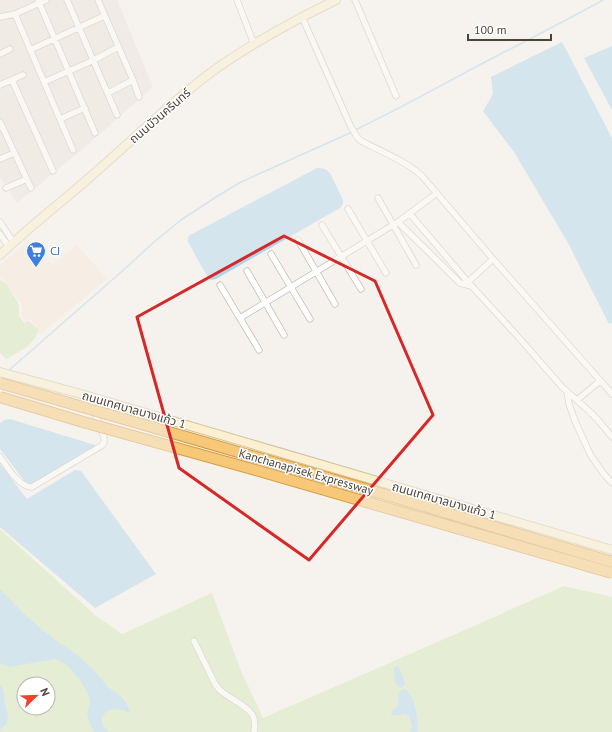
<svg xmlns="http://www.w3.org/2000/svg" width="612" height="732" font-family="'PT Sans','Noto Sans Thai',sans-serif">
<rect width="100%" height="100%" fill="#f5f2ed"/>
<path fill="#e9e4db" d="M 0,0 L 117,0 L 153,87 L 79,152 L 17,203 L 0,177 Z"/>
<path fill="#f5e9da" d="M 29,240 L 52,265 L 77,245 L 107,279 L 41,334 L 31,319 L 25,322 L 20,314 L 23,310 L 22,304 L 0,277 L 0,265 Z"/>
<path fill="#d3e7b8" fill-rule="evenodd" d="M 0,280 L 8,286 L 18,303 L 19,309 L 19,316 L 24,323 L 29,321 L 39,330 C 32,347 22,350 6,359 L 0,353 Z
M 0,529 L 95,615 L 122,634 L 212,593 L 241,671 L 263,718 L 449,637 L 564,586 L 612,597 L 612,732 L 0,732 ZM 24,684 L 48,684 L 48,708 L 24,708 Z"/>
<path fill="#aed5ed" d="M 562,42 L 612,138 L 612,323 L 609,324 L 568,243 L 514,152 L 483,111 L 493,94 L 491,77 Z
M 612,46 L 612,110 L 584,58 Z
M 317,168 C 323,168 326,169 330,173 L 343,200 L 343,204 L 340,208 L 216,279 L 211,280 L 208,278 L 188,242 L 188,237 L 190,235 Z
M 10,419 L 95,445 L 97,447 L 33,485 L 26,483 L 0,449 L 0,423 L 4,420 Z
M 0,464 L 27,499 L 75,470 L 81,471 L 153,570 L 156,574 L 95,608 L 0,527 Z
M 0,589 L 23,613 L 56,641 L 71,650 L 91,667 L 109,688 L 120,695 L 127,704 L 130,713 C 118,708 109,706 101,718 L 103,726 L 109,732 L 94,732 L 89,722 L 87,712 L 90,704 L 89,696 L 80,680 L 66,664 L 56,659 L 9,667 L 0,664 Z
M 397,666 L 399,667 L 405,683 L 404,686 L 400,688 C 392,683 396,675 393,668 Z
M 0,685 L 3,689 L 6,709 L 8,714 L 7,724 L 0,730 Z
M 405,689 C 417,699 417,718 418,732 L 410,732 L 412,726 L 409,716 L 404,714 L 393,716 L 391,714 L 392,711 L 396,708 L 398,704 L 398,698 L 400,691 Z"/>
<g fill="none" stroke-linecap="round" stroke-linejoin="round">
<path stroke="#aed5ed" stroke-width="1.5" d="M 355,130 C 400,109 443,84 487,61 C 526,41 565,21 603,0
M 8,371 L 128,266 L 154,242 L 181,220 L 216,197 L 241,182 L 352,132"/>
<defs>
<path id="street" d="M 38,0 L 95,133
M 67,0 L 117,115
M 98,0 L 133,80 L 139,97
M 237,0 L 254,44
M 355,0 L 396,96
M 15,14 L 73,150
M 0,17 L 15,14 L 46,0
M 302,17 L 351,127 L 357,137 L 361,141 C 381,151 407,162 422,176 L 493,259 L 612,394
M 30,50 L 104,16
M 0,54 L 10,49
M 12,80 L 53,171
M 44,82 L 94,60 L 118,47
M 0,85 L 23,75
M 108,93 L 133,80
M 60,119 L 85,108
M 0,122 L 31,188
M 0,159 L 14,153
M 6,188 L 27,179
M 378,198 L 416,265
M 348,209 L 386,273
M 410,214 L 468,282 L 521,340 L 562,387 L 588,410 L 598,420 L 612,437
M 0,222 L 14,243
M 398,222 L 460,283 L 471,286
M 322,225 L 361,289
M 0,234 L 9,247
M 298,240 L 335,304
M 271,254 L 310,319
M 247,271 L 284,335
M 468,282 L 493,259
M 220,285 L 259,350
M 240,318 L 398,222 L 437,193
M 567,392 L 569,404 L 575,421 L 590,454 L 603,473 L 612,483
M 577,400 L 600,381
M 0,457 C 7,467 20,488 32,487 L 101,446 L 104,443 L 104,437 L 91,403 L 83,395
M 194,641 L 215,684 C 217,686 218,689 221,691 C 229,698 249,707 253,716 C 255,721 255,727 254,732"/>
<path id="secondary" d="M 0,255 C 31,225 66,199 98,170 C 136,137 172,101 213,71 C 252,43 293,21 336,0
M 0,372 L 81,394 L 612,550"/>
</defs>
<use href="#street" stroke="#c1baaf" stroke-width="7"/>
<use href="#secondary" stroke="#d2c39f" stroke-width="10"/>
<use href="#street" stroke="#fff" stroke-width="5.5"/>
<use href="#secondary" stroke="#fcf0d0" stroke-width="8"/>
<defs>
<path id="highway-bridge" d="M 0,383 L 404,500 L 612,562
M 0,397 L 83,422 L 252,469 L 612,573"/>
</defs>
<use href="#highway-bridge" stroke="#d59d47" stroke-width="12" stroke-linecap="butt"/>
<use href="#highway-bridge" stroke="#f6c877" stroke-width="10"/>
</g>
<path d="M0 0H612V732H0ZM 284,236 L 375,281 L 433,415 L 309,560 L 179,468 L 137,317 Z" fill="#f5f2ed" fill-opacity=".55" fill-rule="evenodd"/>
<path fill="none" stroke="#d62828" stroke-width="3" stroke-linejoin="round" d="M 284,236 L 375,281 L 433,415 L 309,560 L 179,468 L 137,317 Z"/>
<defs>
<symbol id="supermarket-pin" viewBox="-11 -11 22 30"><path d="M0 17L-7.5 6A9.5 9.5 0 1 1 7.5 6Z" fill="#3f7fe0" stroke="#fff"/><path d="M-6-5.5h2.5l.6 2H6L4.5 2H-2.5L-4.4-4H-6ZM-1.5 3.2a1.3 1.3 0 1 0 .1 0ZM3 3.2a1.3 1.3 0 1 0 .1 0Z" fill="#fff"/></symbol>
</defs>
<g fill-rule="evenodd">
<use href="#supermarket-pin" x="25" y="240" width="22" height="30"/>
</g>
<g text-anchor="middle" stroke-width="3" stroke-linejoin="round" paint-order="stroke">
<g font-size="12" fill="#4a433a" stroke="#fff">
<text transform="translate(160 116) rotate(-41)" y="4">ถนนบัวนครินทร์</text>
<text transform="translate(134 410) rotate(16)" y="4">ถนนเทศบาลบางแก้ว 1</text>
<text transform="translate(306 472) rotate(16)" y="4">Kanchanapisek Expressway</text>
<text transform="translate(444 501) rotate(16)" y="4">ถนนเทศบาลบางแก้ว 1</text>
</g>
<g font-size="12" fill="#366cbe" stroke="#fff" text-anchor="start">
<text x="50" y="255">CJ</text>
</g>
</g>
<g transform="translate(36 696) rotate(67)"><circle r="19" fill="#ffffff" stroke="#b7b4b0"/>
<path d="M0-3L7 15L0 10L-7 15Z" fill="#ee432b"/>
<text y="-6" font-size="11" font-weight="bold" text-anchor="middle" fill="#4a433a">N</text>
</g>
<path d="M468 34v6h83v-6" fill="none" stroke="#4a433a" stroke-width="2"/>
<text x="474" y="34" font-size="12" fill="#4a433a" stroke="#ffffff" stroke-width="3" paint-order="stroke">100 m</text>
</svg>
